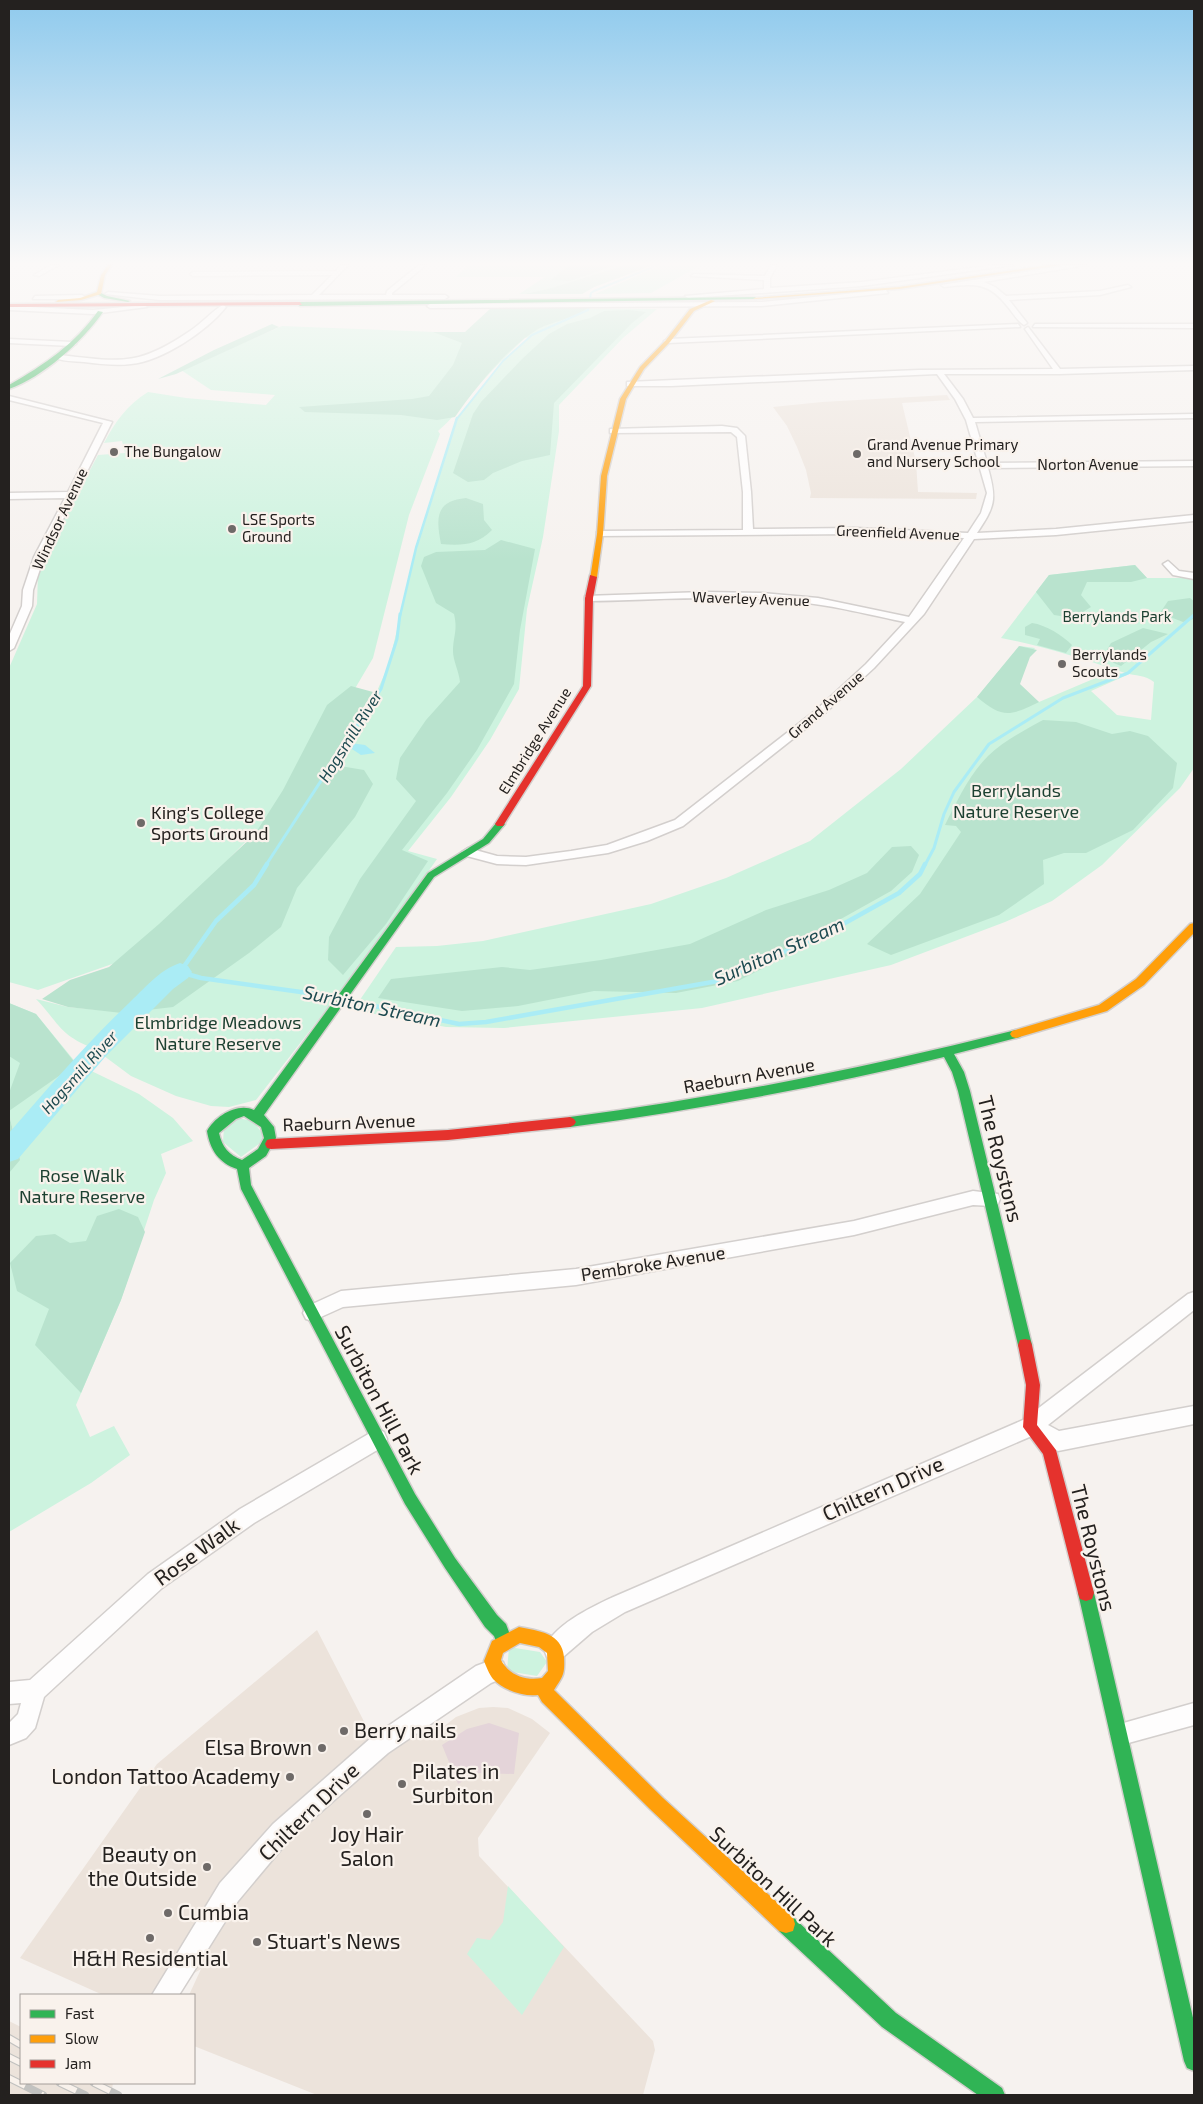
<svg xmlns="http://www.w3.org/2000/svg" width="1203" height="2104" font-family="'Exo 2',sans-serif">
<rect width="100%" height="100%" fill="#f6f2ef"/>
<path fill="#ece3db" d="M 947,395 L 950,400 L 902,403 L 916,462 L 918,492 L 977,493 L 976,499 L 810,498 L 811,493 L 806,470 L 797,447 L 787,426 L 773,407 L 822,402 Z
M 317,1630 L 373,1739 L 434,1734 L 456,1717 L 479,1708 L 493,1707 L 508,1708 L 532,1719 L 550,1733 L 478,1838 L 479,1856 L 653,2041 L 655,2050 L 643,2095 L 317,2095 L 194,2046 L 194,1995 L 189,1995 L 201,1969 L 157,1995 L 103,1995 L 20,1958 L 157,1764 Z
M 9,2021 L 21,2027 L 21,2083 L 113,2083 L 111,2095 L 9,2095 Z"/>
<path fill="#cdf3df" d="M 469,265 L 653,265 L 594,287 L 582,294 L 519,294 L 545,277 L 456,277 Z
M 662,265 L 701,265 L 651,293 L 595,294 Z
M 491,308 L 657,309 L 623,338 L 559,405 L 559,431 L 543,537 L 527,609 L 519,689 L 490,740 L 451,797 L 408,851 L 437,859 L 381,939 L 256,1100 L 229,1107 L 211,1106 L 176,1096 L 131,1076 L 96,1050 L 165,983 L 323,780 L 373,700 L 389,664 L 416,548 L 457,417 L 503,361 L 529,338 L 502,333 Z
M 282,326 L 460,333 L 524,339 C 505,357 486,376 470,396 C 459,409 451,420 438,431 L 440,434 L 409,515 L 373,658 L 284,809 L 259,840 L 249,838 L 135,956 L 38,990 L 9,982 L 9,668 L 37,604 L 38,574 L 51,543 L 98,455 L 125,453 L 122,441 L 104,443 C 115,422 127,405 148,392 L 186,398 L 266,405 L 275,395 L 211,390 L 181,370 Z
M 1135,565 L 1147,578 L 1192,578 L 1194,580 L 1194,768 L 1180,788 L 1102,865 L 1052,901 L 1005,922 L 891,965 L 702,1008 L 504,1028 L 446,1027 L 353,1010 L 396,947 L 437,946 L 483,941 L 651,904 L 726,878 L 810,841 L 901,769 L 977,697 L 1020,646 L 1035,648 L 1006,682 L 1039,702 L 1112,671 L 1127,675 L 1091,691 L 1117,715 L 1151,720 L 1154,682 C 1145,675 1136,676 1125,673 C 1084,659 1044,646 1001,638 L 1049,575 Z
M 36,999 L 68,1007 L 131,1013 L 93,1048 C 59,1035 59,1023 36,999 Z
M 9,1003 L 36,1014 L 77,1064 L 139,1094 L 173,1118 L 193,1141 L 161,1154 L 166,1173 L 154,1200 L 121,1300 L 76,1405 L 90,1437 L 114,1426 L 130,1455 L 91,1483 L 9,1532 L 9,1156 L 17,1147 L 9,1114 Z
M 237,1118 L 253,1121 L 262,1133 L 263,1141 L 241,1157 L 223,1142 L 224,1127 Z
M 509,1647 L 540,1652 L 547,1662 L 537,1676 L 507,1671 Z
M 508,1886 L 564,1947 L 522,2015 L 467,1954 L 477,1938 L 490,1940 L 503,1922 Z"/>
<path fill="#b9e3ce" d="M 569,265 L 616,265 L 570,281 L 551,280 Z
M 625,265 L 653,265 L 594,287 L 582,294 L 525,294 L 552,288 Z
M 491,308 L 588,308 C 573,319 553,321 538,329 C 508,347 475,388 455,417 L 437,420 L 401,415 L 305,412 L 299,407 L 412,399 L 429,396 L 453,365 L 462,343 L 433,332 L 465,332 Z
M 629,310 L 646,312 L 632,323 L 554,403 L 550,455 L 522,461 L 493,473 L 484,480 L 468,482 L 453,473 L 473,414 L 481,402 L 522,359 L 549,334 L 567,324 L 590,318 L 604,311 Z
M 272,324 L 279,327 L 176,374 L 158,379 L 214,350 Z
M 466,498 L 483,504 L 484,520 L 492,530 C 477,545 462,546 441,544 C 436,518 435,501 466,498 Z
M 501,540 L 535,549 L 520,630 L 514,684 L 477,750 L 447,793 L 402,850 L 428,861 L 386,924 L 343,975 L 328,960 L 329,937 L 360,879 L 416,801 L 396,779 L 400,758 L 426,720 L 460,682 C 459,671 453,661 453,651 C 453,636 458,631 454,614 L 436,603 L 421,566 L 424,557 L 436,552 L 485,550 Z
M 1135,565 L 1147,578 L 1131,582 L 1087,582 L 1081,595 L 1091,607 L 1073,618 L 1054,615 L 1036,592 L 1049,575 Z
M 1190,598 L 1194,601 L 1194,619 L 1183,622 L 1160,613 L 1168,601 Z
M 1032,623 C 1046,625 1062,635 1072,645 L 1066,653 L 1037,645 L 1040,639 L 1025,635 L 1025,627 Z
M 1143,628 L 1168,634 L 1151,642 L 1121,666 L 1102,658 L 1111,643 Z
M 1019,646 L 1037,650 L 1030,657 L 1020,684 L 1039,702 C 1010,716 1003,719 977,697 Z
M 351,686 L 373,692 L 328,764 L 364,770 L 373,784 L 355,817 L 297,888 L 281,927 L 249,953 L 173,1007 L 122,1013 L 68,1007 L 42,999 L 70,980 L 109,967 L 159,924 L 255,834 L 283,790 L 327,705 Z
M 1043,720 L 1076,722 L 1112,734 L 1130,731 L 1148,736 L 1177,763 L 1173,788 L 1133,830 L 1086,853 L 1064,853 L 1043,860 L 1044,884 L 999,915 L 891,955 L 867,944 L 920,894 L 961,832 L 956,826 L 945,825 C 957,801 969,775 988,756 C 1003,741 1025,730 1043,720 Z
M 911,846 L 919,855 L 912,872 L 891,891 L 814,934 L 787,956 L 738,981 L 676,993 L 594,991 L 518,1006 L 462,1011 L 378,998 L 391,979 L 502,967 L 530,970 L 601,960 L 690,944 L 766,910 L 829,890 L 867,873 L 892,847 Z
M 9,1003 L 36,1014 L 76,1064 L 9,1111 L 9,1093 L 20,1063 L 9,1056 Z
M 9,1114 L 20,1160 L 9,1173 Z
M 119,1209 L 138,1217 L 145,1232 L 121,1300 L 81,1393 L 35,1345 L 49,1309 L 17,1291 L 10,1263 L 36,1236 L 55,1234 L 70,1243 L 86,1241 L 97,1216 Z"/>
<path fill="#aaecf5" d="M 349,738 L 351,743 L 365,745 L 375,753 L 361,755 L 352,749 L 339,754 Z"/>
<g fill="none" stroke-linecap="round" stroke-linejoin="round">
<path stroke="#aaecf5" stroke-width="2" d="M 456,420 L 503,361 L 532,335 L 588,310 L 591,293 L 594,291 L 658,265"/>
<path stroke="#aaecf5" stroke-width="2.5" d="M 400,616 L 416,548 L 457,418"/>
<path stroke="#aaecf5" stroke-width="3" d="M 266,865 L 381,689 L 397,639 L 400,614
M 925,865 L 934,848 L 944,814 L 954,792 L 989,744 L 1063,698 L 1128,673 L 1194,615"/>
<path stroke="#aaecf5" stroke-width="4.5" d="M 267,864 L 254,885 L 216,921 L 180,972 L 201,978 L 337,997
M 346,1000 L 459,1024 L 486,1022 L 718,981 L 827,933 L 899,893 L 920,874 L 925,864"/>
<path fill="#aaecf5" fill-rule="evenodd" d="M 180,963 L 188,966 L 192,972 L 188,978 L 173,989 L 105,1057 L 18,1159 L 9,1162 L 9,1133 C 48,1088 86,1044 129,1003 C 144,989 159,970 180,963 Z"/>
</g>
<path fill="#e4d4d9" d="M 489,1723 L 519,1733 L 514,1774 L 477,1773 L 458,1784 L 442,1745 L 467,1729 Z"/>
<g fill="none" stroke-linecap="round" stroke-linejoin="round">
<defs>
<path id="street" d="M 51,265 L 59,265 L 39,276 L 34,275 Z
M 341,265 L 348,265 L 319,295 L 386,295 L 387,291 L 419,265 L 426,265 L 392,293 L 392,295 L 445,295 L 448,297 L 445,299 L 160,300 L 105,294 L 108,292 L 160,296 L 312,295 L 332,275 L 193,276 L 190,274 L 193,272 L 336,271 Z
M 771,265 L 777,265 L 770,278 L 770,288 L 862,282 L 995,265 L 1013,265 L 862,286 L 688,298 L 685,296 L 764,289 L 764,280 L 691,276 L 694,274 L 765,276 Z
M 1070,265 L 1086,265 L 984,282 L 995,287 L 1006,296 L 1100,291 L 1128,285 L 1131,287 L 1100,295 L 1009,300 L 1027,323 L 1024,325 C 1018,322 1013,313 1008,307 C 988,281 974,284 944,287 L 941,285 Z
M 886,290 L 888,293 L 762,306 L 430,308 L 427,306 L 430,304 L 762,302 Z
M 35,296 L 82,295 L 85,297 L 82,299 L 33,299 Z
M 223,305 L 226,307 C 207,331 162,361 131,364 C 116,366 100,364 84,362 C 75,361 62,362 54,357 L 58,355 C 119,361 136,368 190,331 C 201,324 212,311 223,305 Z
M 9,306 L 93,310 L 144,305 L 147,307 L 93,314 L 9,310 Z
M 1018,324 L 1020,327 L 668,343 L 664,341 L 668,339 Z
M 1035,324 L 1194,324 L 1194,328 L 1033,327 Z
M 1028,327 L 1060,369 L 1194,366 L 1194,370 L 1059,374 L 944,374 L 963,399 L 973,418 L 1194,414 L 1194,418 L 975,422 L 987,463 L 1194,461 L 1194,466 L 988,468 C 997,500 995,506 977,533 L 1056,529 L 1194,515 L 1194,521 L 1056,535 L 974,539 L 924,614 L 874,668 L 823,715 L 683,826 L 647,841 L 608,853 L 526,865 L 497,864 L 463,855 L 462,852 L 468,848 L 497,856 L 526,857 L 571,851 L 607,845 L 675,820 L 815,711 L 866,664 L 905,622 C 866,614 828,604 788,601 C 722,595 655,600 589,601 L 585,600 L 585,596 L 704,592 L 761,593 L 818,598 L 909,617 L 964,538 L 855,534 L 597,536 L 597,532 L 600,531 L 743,530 L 743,492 L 737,437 L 731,432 L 613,433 L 610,433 L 610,429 L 722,426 L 737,428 L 745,436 L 751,492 L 753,529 L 855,528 L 968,533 L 981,513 L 987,493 L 966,420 L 955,399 L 937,374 L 671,386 L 627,386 L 627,382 L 919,370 L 1053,369 L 1025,329 Z
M 9,339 L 72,342 L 76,344 L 72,346 L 9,343 Z
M 9,396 L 112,422 L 44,557 L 33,590 L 32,606 L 14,648 L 9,651 L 9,636 L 22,606 L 23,590 L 34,557 L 65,498 L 9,499 L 9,493 L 68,492 L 103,423 L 9,400 Z
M 1168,561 L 1179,571 L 1194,573 L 1194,579 L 1173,575 L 1163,564 Z
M 973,1191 L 998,1194 L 1000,1199 L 998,1204 L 992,1206 L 973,1205 L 854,1235 L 576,1285 L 343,1307 L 312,1321 L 306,1319 L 303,1313 L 306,1307 L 341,1291 L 576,1269 L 854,1221 Z
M 1194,1292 L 1194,1310 L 1048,1425 L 1059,1431 L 1194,1406 L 1194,1424 L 1058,1451 L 1036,1440 L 1034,1435 L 625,1612 L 592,1632 L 563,1657 L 555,1660 L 547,1657 L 544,1649 C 554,1625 588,1609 611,1598 L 1023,1420 L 1188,1294 Z
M 377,1429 L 384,1432 L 387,1439 L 384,1446 L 254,1523 L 162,1588 L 44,1697 L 35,1728 L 26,1738 L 9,1745 L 9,1723 L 18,1714 L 21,1703 L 9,1704 L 9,1682 L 30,1680 L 148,1574 L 240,1509 Z
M 495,1659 L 503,1662 L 506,1670 L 503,1678 L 491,1683 L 388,1753 L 289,1840 L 238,1901 L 179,1995 L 152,1995 L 220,1883 L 273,1824 L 372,1737 L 476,1666 Z
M 1194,1703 L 1194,1725 L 1121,1745 L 1113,1742 L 1110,1734 L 1113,1726 Z"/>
<path id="fast" d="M 99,292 L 107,296 L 130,301 L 128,302 L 104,298 L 97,294 Z
M 755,297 L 757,299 L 300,306 L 297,304 L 300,302 Z
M 98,311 L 103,312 C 82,342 43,377 9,389 L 9,385 C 44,365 75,344 98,311 Z
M 500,821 L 505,824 L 489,843 L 434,877 L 264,1115 L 274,1127 L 276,1138 L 266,1156 L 249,1168 L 251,1185 L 415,1494 L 455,1558 L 497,1615 L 506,1624 L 512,1640 L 510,1646 L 504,1648 L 498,1646 L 494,1636 L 485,1627 L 445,1568 L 405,1504 L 241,1189 L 237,1169 C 219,1163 210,1150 207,1131 C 215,1116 238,1102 254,1110 L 428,873 L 483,839 L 497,822 ZM 244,1116 L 261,1127 L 264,1138 L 258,1149 L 242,1160 C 229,1155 222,1147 219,1133 L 236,1119 Z
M 1016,1030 L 1020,1031 L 1022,1034 L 1020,1037 L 954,1054 L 964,1072 L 970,1091 L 1032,1345 L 1030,1350 L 1025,1351 L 1020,1350 L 1018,1345 L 958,1091 L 952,1072 L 944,1057 C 820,1087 696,1110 570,1127 L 566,1125 L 564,1122 L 566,1119 L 570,1117 C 721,1097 869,1067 1016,1030 Z
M 1086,1585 L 1092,1587 L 1094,1593 L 1108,1652 L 1194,2022 L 1194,2071 L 1187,2068 L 1184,2061 L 1078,1593 L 1080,1587 Z
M 786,1915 L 793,1917 L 896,2013 L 1002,2088 L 1005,2095 L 978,2095 L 882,2027 L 779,1931 L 777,1924 L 779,1917 Z"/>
<path id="slow" d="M 108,265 L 112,265 L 105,275 L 101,294 L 81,300 L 56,302 L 58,300 L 80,298 L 97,292 L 101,275 Z
M 1048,265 L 1061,265 L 899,289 L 755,299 L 753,298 L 899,287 Z
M 711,300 L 715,301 L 694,311 L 670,342 L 644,369 L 626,399 L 607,476 L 603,534 L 597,577 L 590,579 L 597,534 L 601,476 L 620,399 L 640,367 L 666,340 L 690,309 Z
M 1194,923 L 1194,933 L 1144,985 L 1107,1011 L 1016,1038 L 1012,1037 L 1010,1034 L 1012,1031 L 1099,1005 L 1136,979 L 1190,924 Z
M 519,1627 C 539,1631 562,1633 564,1657 C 565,1675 563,1676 554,1690 L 663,1798 L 793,1917 L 795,1924 L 793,1931 L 786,1933 L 779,1931 L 651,1810 L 542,1702 L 538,1695 C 524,1697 503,1690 493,1679 C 489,1674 486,1666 484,1661 L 492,1641 ZM 520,1643 L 539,1647 L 547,1653 L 548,1671 L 542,1678 C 525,1681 509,1675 501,1660 L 503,1653 Z"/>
<path id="jam" d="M 300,302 L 302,305 L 9,307 L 9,304 Z
M 590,575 L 597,577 L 593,598 L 591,686 L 503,826 L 497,826 L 495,824 L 583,686 L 585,598 Z
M 570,1117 L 574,1119 L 576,1122 L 574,1125 L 570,1127 L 448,1140 L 271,1149 L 267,1148 L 265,1144 L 267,1140 L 271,1139 L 448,1130 Z
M 1025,1339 L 1030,1340 L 1032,1345 L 1040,1385 L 1037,1425 L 1056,1450 L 1094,1593 L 1092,1599 L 1086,1601 L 1080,1599 L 1078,1593 L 1043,1454 L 1023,1427 L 1026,1385 L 1018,1345 L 1020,1340 Z"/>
</defs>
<use href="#street" stroke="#d3cfcd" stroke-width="3"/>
<use href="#fast" stroke="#d3cfcd" stroke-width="3"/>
<use href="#slow" stroke="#d3cfcd" stroke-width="3"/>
<use href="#jam" stroke="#d3cfcd" stroke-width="3"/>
<use href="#street" fill="#fefdfd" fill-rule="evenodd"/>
<use href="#fast" fill="#30b455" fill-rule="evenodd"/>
<use href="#slow" fill="#ff9f0a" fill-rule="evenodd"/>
<use href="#jam" fill="#e5322d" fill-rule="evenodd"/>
<defs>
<path id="rail" d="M 9,2038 L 21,2045
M 9,2057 L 21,2063
M 9,2078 L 43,2095
M 60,2083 L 85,2095
M 94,2083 L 118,2095"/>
</defs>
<use href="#rail" stroke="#c2c2c0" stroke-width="8"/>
<use href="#rail" stroke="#f9f2ec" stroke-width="5.5" stroke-dasharray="18" stroke-linecap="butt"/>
</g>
<linearGradient id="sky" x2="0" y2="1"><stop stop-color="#8fcaed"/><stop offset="0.47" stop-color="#fbf9f8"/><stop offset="1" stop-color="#fbf9f8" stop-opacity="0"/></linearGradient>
<rect width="1203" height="560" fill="url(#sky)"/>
<g fill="#6e6a68" stroke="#f9f2ec" stroke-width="2">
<circle cx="114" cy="452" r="5"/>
<circle cx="857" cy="454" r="5"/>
<circle cx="232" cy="529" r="5"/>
<circle cx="1062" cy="664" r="5"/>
<circle cx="141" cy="823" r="5"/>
<circle cx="344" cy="1731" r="5"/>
<circle cx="322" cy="1748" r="5"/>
<circle cx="290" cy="1777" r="5"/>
<circle cx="402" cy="1784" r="5"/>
<circle cx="367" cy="1814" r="5"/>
<circle cx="207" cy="1867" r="5"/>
<circle cx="168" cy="1913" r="5"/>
<circle cx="150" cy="1938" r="5"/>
<circle cx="257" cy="1942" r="5"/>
</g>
<g text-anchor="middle" stroke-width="4.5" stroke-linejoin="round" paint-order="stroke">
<g font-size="15" fill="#24211f" stroke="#f9f2ec" text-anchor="start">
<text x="867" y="450">Grand Avenue Primary<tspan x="867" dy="17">and Nursery School</tspan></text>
<text x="124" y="457">The Bungalow</text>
<text x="242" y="525">LSE Sports<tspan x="242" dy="17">Ground</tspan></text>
<text x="1072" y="660">Berrylands<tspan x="1072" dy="17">Scouts</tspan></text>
</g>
<g font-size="15" fill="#24211f" stroke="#f9f2ec">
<text x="1088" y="470">Norton Avenue</text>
<text transform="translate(60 519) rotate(-65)" y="5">Windsor Avenue</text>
<text transform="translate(898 533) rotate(2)" y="5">Greenfield Avenue</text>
<text transform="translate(751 599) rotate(2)" y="5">Waverley Avenue</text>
<text transform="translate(826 705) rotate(-41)" y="5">Grand Avenue</text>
<text transform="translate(535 741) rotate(-58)" y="5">Elmbridge Avenue</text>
</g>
<g font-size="15" fill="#1c4031" stroke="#f9f2ec">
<text x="1117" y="622">Berrylands Park</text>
</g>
<g font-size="16" font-style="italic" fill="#1d4a50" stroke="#f9f2ec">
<text transform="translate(350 736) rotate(-58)" y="6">Hogsmill River</text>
<text transform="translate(79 1072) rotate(-48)" y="6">Hogsmill River</text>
</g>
<g font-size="18" fill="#1c4031" stroke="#f9f2ec">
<text x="1016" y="797">Berrylands<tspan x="1016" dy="21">Nature Reserve</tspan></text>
<text x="218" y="1029">Elmbridge Meadows<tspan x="218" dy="21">Nature Reserve</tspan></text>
<text x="82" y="1182">Rose Walk<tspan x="82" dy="21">Nature Reserve</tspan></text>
</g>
<g font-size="18" fill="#24211f" stroke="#f9f2ec" text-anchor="start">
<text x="151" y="819">King's College<tspan x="151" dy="21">Sports Ground</tspan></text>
</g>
<g font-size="18" fill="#24211f" stroke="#f9f2ec">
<text transform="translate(749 1076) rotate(-10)" y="6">Raeburn Avenue</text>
<text transform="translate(349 1123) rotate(-2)" y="6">Raeburn Avenue</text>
<text transform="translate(653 1264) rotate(-9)" y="6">Pembroke Avenue</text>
</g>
<g font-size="19" font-style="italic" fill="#1d4a50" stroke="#f9f2ec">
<text transform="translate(779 951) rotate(-24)" y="7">Surbiton Stream</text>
<text transform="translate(372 1006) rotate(12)" y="7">Surbiton Stream</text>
</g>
<g font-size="21" fill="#24211f" stroke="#f9f2ec">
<text transform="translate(1000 1159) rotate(76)" y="7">The Roystons</text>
<text transform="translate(379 1400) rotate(62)" y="7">Surbiton Hill Park</text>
<text transform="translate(883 1489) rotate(-24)" y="7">Chiltern Drive</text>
<text transform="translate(1093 1548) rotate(76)" y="7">The Roystons</text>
<text transform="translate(197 1552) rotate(-36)" y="7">Rose Walk</text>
<text transform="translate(309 1812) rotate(-44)" y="7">Chiltern Drive</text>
<text transform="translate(773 1887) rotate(43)" y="7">Surbiton Hill Park</text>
</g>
<g font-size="21" fill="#24211f" stroke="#f9f2ec" text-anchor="start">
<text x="354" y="1738">Berry nails</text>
<text x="312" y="1755" text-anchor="end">Elsa Brown</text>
<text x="412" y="1779">Pilates in<tspan x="412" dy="24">Surbiton</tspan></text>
<text x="280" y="1784" text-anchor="end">London Tattoo Academy</text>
<text x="367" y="1842" text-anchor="middle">Joy Hair<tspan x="367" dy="24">Salon</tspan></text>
<text x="197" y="1862" text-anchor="end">Beauty on<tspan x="197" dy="24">the Outside</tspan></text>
<text x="178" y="1920">Cumbia</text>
<text x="267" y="1949">Stuart's News</text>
<text x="150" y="1966" text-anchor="middle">H&amp;H Residential</text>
</g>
</g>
<rect width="1203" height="2104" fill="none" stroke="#24211f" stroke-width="20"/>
<rect x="20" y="1994" width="175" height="90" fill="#f9f2ec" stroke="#a49e9a"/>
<rect x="30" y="2010" width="25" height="8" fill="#30b455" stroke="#a49e9a"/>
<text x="65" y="2019" font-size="15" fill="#24211f">Fast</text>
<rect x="30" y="2035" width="25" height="8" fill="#ff9f0a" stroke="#a49e9a"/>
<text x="65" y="2044" font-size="15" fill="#24211f">Slow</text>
<rect x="30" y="2060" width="25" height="8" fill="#e5322d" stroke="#a49e9a"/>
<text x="65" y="2069" font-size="15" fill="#24211f">Jam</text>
</svg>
